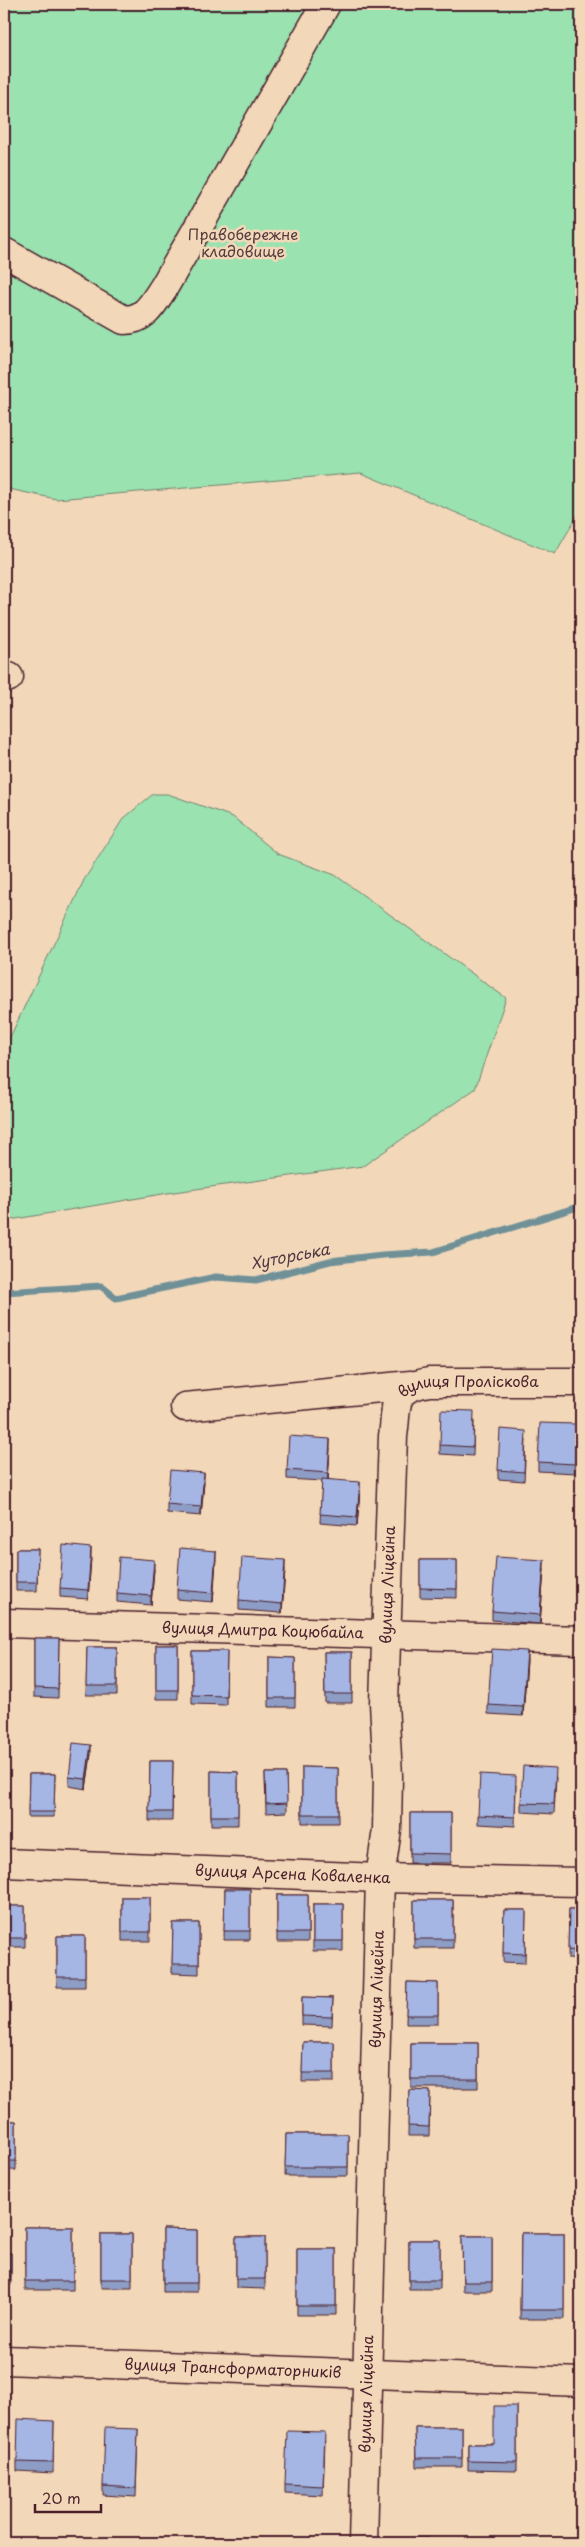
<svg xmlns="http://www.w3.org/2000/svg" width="585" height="2547" font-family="'Playpen Sans',sans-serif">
<rect width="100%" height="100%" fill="#f2d8b9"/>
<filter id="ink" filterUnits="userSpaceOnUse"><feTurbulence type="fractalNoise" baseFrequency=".02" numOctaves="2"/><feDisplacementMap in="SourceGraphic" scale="10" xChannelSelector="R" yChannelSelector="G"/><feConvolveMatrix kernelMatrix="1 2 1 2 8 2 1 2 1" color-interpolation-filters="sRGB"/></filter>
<g filter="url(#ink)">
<path fill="#9ae2b0" stroke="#72806e" d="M 4,4 L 581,4 L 581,509 L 555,554 L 361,473 L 56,499 L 4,488 Z
M 153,794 L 168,794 L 233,817 L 278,854 L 335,875 L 506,998 L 475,1089 L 363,1166 L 174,1192 L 4,1221 L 4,1050 L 84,880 L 123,819 Z"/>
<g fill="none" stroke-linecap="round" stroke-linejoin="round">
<path stroke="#709098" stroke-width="7" d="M 4,1292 L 101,1286 L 116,1298 L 216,1277 L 256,1280 L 330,1261 L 382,1255 L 433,1252 L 581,1206"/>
<defs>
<g id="minor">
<path d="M 4,252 L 124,320 C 146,320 153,303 164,287 L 326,4"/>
<path d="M 4,679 L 9,677"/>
<path d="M 185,1407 L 411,1385"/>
<path id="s1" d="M 4,1623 L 581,1640"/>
<path id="s2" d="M 4,1863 L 380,1878 L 581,1882"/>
<path id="s3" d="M 4,2360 L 581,2382"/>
<path id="s4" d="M 363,2543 L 380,1878 L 387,1829 L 388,1776 L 384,1703 L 393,1436 C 398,1402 390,1389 429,1382 L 581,1382"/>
</g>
</defs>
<use href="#minor" stroke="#4a1f2b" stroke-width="31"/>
<use href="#minor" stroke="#f2d8b9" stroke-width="28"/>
</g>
<path fill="#8e9dc5" stroke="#4a1f2b" d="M 474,1420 L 473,1456 L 440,1454 L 440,1445 Z
M 576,1434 L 575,1473 L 538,1471 L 538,1462 Z
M 526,1440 L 524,1481 L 498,1479 L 498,1470 Z
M 330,1448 L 328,1479 L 360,1491 L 357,1526 L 320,1523 L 322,1481 L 287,1479 L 287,1470 Z
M 204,1482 L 201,1516 L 167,1513 L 167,1504 Z
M 16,1549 L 38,1549 L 37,1591 L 16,1591 Z
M 91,1557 L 88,1599 L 60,1597 L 60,1588 Z
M 216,1560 L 213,1602 L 177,1599 L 177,1590 Z
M 420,1560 L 457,1560 L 457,1598 L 420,1597 Z
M 154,1569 L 151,1605 L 117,1602 L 117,1593 Z
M 285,1569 L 282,1613 L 239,1610 L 239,1600 Z
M 544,1569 L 540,1624 L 492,1620 L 492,1611 Z
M 34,1638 L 59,1638 L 58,1698 L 34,1697 Z
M 156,1645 L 178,1645 L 178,1699 L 156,1699 Z
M 4,1647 L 7,1647 L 6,1709 L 4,1709 Z
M 87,1647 L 117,1647 L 117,1695 L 86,1695 Z
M 192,1651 L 227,1651 L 226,1705 L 192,1704 Z
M 324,1652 L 352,1652 L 352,1703 L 325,1703 Z
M 269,1657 L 295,1658 L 295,1707 L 269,1707 Z
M 527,1660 L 523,1716 L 488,1714 L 488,1705 Z
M 91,1754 L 86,1789 L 69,1786 L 69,1777 Z
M 150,1761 L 173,1761 L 172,1821 L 149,1821 Z
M 302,1767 L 338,1768 L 338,1823 L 302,1823 Z
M 211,1771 L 238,1772 L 238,1825 L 211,1825 Z
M 265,1773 L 286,1773 L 287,1812 L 266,1813 Z
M 29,1774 L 55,1774 L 54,1817 L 28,1817 Z
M 556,1777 L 554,1814 L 521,1812 L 521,1803 Z
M 516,1785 L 515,1826 L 478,1824 L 478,1815 Z
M 410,1813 L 451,1813 L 451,1863 L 410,1863 Z
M 225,1889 L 250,1889 L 250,1940 L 224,1940 Z
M 277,1895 L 308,1895 L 308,1942 L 277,1942 Z
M 122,1897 L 150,1897 L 150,1941 L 122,1941 Z
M 414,1900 L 453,1900 L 453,1948 L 414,1948 Z
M 313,1904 L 343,1904 L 343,1951 L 313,1951 Z
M 4,1906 L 25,1906 L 25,1947 L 4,1947 Z
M 569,1909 L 581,1909 L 581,1960 L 568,1959 Z
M 504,1910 L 526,1910 L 525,1963 L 503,1962 Z
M 173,1923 L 199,1923 L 199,1974 L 172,1973 Z
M 57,1936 L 85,1936 L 85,1987 L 57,1987 Z
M 407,1982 L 438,1983 L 438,2024 L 406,2024 Z
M 302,1997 L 333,1998 L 332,2026 L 302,2025 Z
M 303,2042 L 334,2042 L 334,2082 L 302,2082 Z
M 411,2043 L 478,2043 L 478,2088 L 411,2088 Z
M 409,2090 L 430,2091 L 429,2136 L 408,2136 Z
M 4,2121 L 16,2121 L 16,2170 L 4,2170 Z
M 286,2134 L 348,2134 L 348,2176 L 285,2176 Z
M 25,2227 L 73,2227 L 73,2290 L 25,2290 Z
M 163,2229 L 197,2230 L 197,2292 L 163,2292 Z
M 521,2233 L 564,2233 L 564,2319 L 520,2319 Z
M 101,2234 L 132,2234 L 132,2288 L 101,2288 Z
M 462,2236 L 492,2236 L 492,2291 L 463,2291 Z
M 236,2237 L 265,2237 L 265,2289 L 236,2288 Z
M 409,2240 L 440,2240 L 440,2289 L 409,2289 Z
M 297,2249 L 336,2249 L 336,2315 L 297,2315 Z
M 4,2253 L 11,2253 L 11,2285 L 4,2285 Z
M 517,2406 L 517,2471 L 468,2470 L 468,2444 L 494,2444 Z
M 54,2421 L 53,2473 L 17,2471 L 17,2462 Z
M 415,2427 L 462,2427 L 462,2467 L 416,2467 Z
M 138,2429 L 136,2497 L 103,2495 L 103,2486 Z
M 325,2441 L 323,2495 L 285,2493 L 285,2484 Z"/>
<path fill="#747fa0" stroke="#4a1f2b" d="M 330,1439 L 330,1448 L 328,1482 L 328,1473 Z
M 204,1473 L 204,1482 L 201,1516 L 201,1507 Z
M 360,1482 L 360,1491 L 357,1526 L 357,1517 Z
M 91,1548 L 91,1557 L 88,1599 L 88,1590 Z
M 216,1551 L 216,1560 L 213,1602 L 213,1593 Z
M 154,1560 L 154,1569 L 151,1605 L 151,1596 Z
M 285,1560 L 285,1569 L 282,1613 L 282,1604 Z
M 544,1560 L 544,1569 L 540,1624 L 540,1615 Z
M 527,1651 L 527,1660 L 523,1716 L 523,1707 Z
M 91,1745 L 91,1754 L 86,1789 L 86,1779 Z"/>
<path fill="#a5b6e5" stroke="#4a1f2b" d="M 441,1410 L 474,1411 L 473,1447 L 440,1445 Z
M 540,1423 L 576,1424 L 575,1464 L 538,1462 Z
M 500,1429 L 526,1431 L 524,1472 L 498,1470 Z
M 289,1436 L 330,1439 L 328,1473 L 287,1470 Z
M 170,1470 L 204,1473 L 201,1507 L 167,1504 Z
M 322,1479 L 360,1482 L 357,1517 L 320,1514 Z
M 63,1545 L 91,1548 L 88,1590 L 60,1588 Z
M 180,1548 L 216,1551 L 213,1593 L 177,1590 Z
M 16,1549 L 38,1549 L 37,1582 L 16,1582 Z
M 119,1557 L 154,1560 L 151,1596 L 117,1593 Z
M 242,1557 L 285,1560 L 282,1604 L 239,1600 Z
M 496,1557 L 544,1560 L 540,1615 L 492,1611 Z
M 420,1560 L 457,1560 L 457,1589 L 420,1588 Z
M 34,1638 L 59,1638 L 58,1689 L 34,1688 Z
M 156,1645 L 178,1645 L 178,1690 L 156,1690 Z
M 4,1647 L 7,1647 L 6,1700 L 4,1700 Z
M 87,1647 L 117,1647 L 117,1686 L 86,1686 Z
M 492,1649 L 527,1651 L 523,1707 L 488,1705 Z
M 192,1651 L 227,1651 L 226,1696 L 192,1695 Z
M 324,1652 L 352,1652 L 352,1694 L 325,1694 Z
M 269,1657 L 295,1658 L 295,1698 L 269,1698 Z
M 73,1743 L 91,1745 L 86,1779 L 69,1777 Z
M 150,1761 L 173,1761 L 172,1812 L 149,1812 Z
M 523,1766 L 556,1768 L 554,1804 L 521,1803 Z
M 302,1767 L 338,1768 L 338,1814 L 302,1814 Z
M 211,1771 L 238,1772 L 238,1816 L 211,1816 Z
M 265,1773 L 286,1773 L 287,1803 L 266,1804 Z
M 29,1774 L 55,1774 L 54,1812 L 28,1812 Z
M 480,1774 L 516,1776 L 515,1817 L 478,1815 Z
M 410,1813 L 451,1813 L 451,1854 L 410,1853 Z
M 225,1889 L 250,1889 L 250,1931 L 224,1931 Z
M 277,1895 L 308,1895 L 308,1933 L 277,1933 Z
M 122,1897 L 150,1897 L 150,1932 L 122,1932 Z
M 414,1900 L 453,1900 L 453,1939 L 414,1939 Z
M 313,1904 L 343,1904 L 343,1941 L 313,1941 Z
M 4,1906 L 25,1906 L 25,1938 L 4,1938 Z
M 569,1909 L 581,1909 L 581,1951 L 568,1950 Z
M 504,1910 L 526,1910 L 525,1954 L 503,1953 Z
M 173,1923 L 199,1923 L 199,1964 L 172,1964 Z
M 57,1936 L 85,1936 L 85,1977 L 57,1977 Z
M 407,1982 L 438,1983 L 438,2015 L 406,2015 Z
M 302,1997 L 333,1998 L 332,2017 L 302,2016 Z
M 303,2042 L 334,2042 L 334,2073 L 302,2073 Z
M 411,2043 L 478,2043 L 478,2079 L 411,2079 Z
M 409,2090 L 430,2091 L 429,2127 L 408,2126 Z
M 4,2121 L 16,2121 L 16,2161 L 4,2161 Z
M 286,2134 L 348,2134 L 348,2167 L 285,2167 Z
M 25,2227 L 73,2227 L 73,2281 L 25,2281 Z
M 163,2229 L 197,2230 L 197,2283 L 163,2283 Z
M 521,2233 L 564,2233 L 564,2310 L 520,2310 Z
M 101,2234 L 132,2234 L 132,2279 L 101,2279 Z
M 462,2236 L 492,2236 L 492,2282 L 463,2282 Z
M 236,2237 L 265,2237 L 265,2279 L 236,2279 Z
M 409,2240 L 440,2240 L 440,2280 L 409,2280 Z
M 297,2249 L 336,2249 L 336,2306 L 297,2306 Z
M 4,2253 L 11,2253 L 11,2276 L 4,2276 Z
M 494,2406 L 517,2406 L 517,2462 L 468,2461 L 468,2444 L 494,2444 Z
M 18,2419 L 54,2421 L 53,2463 L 17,2462 Z
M 415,2427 L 462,2427 L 462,2458 L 416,2458 Z
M 105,2428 L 138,2429 L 136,2488 L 103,2486 Z
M 287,2431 L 325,2432 L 323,2486 L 285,2484 Z
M 384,2538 L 428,2538 L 428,2543 L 384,2543 Z
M 527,2539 L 559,2540 L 559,2543 L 527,2543 Z
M 205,2542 L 233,2543 L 205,2543 Z"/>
</g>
<g text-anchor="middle" stroke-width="5" stroke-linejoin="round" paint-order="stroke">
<g font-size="15" fill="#563c3f" stroke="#f2d8b9">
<text x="243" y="240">Правобережне<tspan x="243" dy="17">кладовище</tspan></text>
</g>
<g font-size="15" fill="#4a1f2b" stroke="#f2d8b9">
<text dy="5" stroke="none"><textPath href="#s4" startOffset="1221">вулиця Проліскова</textPath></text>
<text dy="5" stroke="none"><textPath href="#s4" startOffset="959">вулиця Ліцейна</textPath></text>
<text dy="5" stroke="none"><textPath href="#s1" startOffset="259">вулиця Дмитра Коцюбайла</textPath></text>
<text dy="5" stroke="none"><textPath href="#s2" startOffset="289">вулиця Арсена Коваленка</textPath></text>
<text dy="5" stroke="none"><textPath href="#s4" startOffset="554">вулиця Ліцейна</textPath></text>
<text dy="5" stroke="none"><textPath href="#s3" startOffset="229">вулиця Трансформаторників</textPath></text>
<text dy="5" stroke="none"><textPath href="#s4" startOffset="149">вулиця Ліцейна</textPath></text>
</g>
<g font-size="16" font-style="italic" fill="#533b46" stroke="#f2d8b9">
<text transform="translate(290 1256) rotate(-11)" y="6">Хуторська</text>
</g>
</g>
<rect width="585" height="2547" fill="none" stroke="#f2d8b9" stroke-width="20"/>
<rect x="10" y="10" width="565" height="2527" fill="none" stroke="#4a1f2b" stroke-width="2" filter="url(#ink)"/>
<path d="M35 2504v8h66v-8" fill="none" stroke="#4a1f2b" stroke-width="2.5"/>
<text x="42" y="2504" font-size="15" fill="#4a1f2b" stroke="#f2d8b9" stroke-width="4" paint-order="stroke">20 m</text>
</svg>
